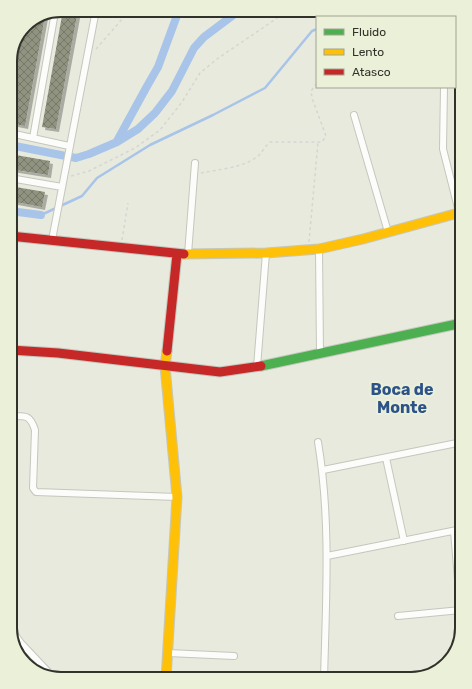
<svg xmlns="http://www.w3.org/2000/svg" width="472" height="689" font-family="Rubik,sans-serif">
<defs>
<pattern id="building-cross-hatch" width="8" height="8" patternUnits="userSpaceOnUse"><rect width="8" height="8" fill="#8f9380"/><path d="M0 0l8 8M0 8l8-8" fill="none" stroke="#757969"/></pattern>
<filter id="shadow"><feDropShadow dx="3" dy="3" stdDeviation="0" flood-color="#0004"/></filter>
</defs>
<rect width="100%" height="100%" fill="#e8eade"/>
<g fill="none" stroke-linecap="round" stroke-linejoin="round">
<path stroke="#a8c4e9" stroke-width="2.5" d="M 339,17 L 345,10
M 41,215 L 82,196 L 97,178 L 150,145 L 213,115 L 265,88 L 312,31 L 317,29"/>
<path stroke="#a8c4e9" stroke-width="8" d="M 117,141 L 146,88 L 158,67 L 179,10
M 10,145 L 76,158 L 89,154 L 117,142 L 138,129 L 155,113 L 172,91 L 194,48 L 204,37 L 240,10
M 10,211 L 41,215"/>
</g>
<path fill="url(#building-cross-hatch)" filter="url(#shadow)" d="M 63,10 L 78,10 L 56,129 L 42,127 Z
M 45,16 L 25,126 L 10,123 L 10,57 L 27,23 Z
M 10,154 L 50,161 L 48,175 L 10,169 Z
M 10,186 L 45,192 L 42,207 L 10,201 Z"/>
<g fill="none" stroke-linecap="round" stroke-linejoin="round">
<defs>
<path id="street" d="M 455,80 L 462,80
M 444,87 L 443,149 L 459,212
M 354,115 L 388,232
M 10,133 L 69,146
M 33,138 L 55,12
M 10,178 L 62,187
M 52,240 L 96,10
M 319,249 L 320,354
M 188,254 L 195,163
M 257,367 L 266,253
M 10,416 C 25,416 30,414 35,430 L 33,488 L 36,492 L 177,497
M 318,442 C 331,520 326,600 324,679
M 386,458 L 404,541
M 323,470 L 462,442
M 454,531 L 462,628
M 327,556 L 462,529
M 398,616 L 461,610
M 10,628 L 21,643 L 54,678
M 168,653 L 234,656"/>
<path id="fast" d="M 261,366 L 462,323"/>
<path id="slow" d="M 184,254 L 266,253 L 319,249 L 363,239 L 462,212
M 166,679 L 177,497 L 165,366 L 167,351"/>
<path id="jam" d="M 10,236 L 184,254
M 10,350 L 58,353 L 220,372 L 261,366
M 167,351 L 177,254"/>
</defs>
<use href="#street" stroke="#c5c7bd" stroke-width="8"/>
<use href="#fast" stroke="#c5c7bd" stroke-width="11"/>
<use href="#slow" stroke="#c5c7bd" stroke-width="11"/>
<use href="#jam" stroke="#c5c7bd" stroke-width="11"/>
<path stroke="#d5d6d2" stroke-width="1.5" stroke-dasharray="3 3" stroke-linecap="butt" d="M 372,17 L 386,10
M 96,49 L 130,10
M 201,173 C 220,169 243,168 258,156 C 262,153 265,146 270,142 L 322,142 L 326,136 L 312,98 L 311,91 L 317,83
M 71,176 L 89,171 L 135,148 L 160,130 L 182,102 L 200,73 L 217,59 L 289,10
M 122,240 L 128,203
M 309,242 L 318,142"/>
<use href="#street" stroke="#fcfcfa" stroke-width="6"/>
<use href="#fast" stroke="#4caf50" stroke-width="9"/>
<use href="#slow" stroke="#ffc107" stroke-width="9"/>
<use href="#jam" stroke="#c62828" stroke-width="9"/>
</g>
<g text-anchor="middle" stroke-width="4" stroke-linejoin="round" paint-order="stroke">
<g font-size="16" font-weight="bold" fill="#2d5289" stroke="#ebf0d8">
<text x="402" y="395">Boca de<tspan x="402" dy="18">Monte</tspan></text>
</g>
</g>
<path d="M0 0H472V689H0ZM61 17H411A44 44 0 0 1 455 61V628A44 44 0 0 1 411 672H61A44 44 0 0 1 17 628V61A44 44 0 0 1 61 17Z" fill="#ebf0d8" fill-rule="evenodd"/>
<path fill="none" stroke="#31332a" stroke-width="2" d="M61 17H411A44 44 0 0 1 455 61V628A44 44 0 0 1 411 672H61A44 44 0 0 1 17 628V61A44 44 0 0 1 61 17Z"/>
<rect x="316" y="16" width="140" height="72" fill="#ebf0d8" stroke="#a1a492"/>
<rect x="324" y="29" width="20" height="6" fill="#4caf50" stroke="#a1a492"/>
<text x="352" y="36" font-size="12" fill="#31332a">Fluido</text>
<rect x="324" y="49" width="20" height="6" fill="#ffc107" stroke="#a1a492"/>
<text x="352" y="56" font-size="12" fill="#31332a">Lento</text>
<rect x="324" y="69" width="20" height="6" fill="#c62828" stroke="#a1a492"/>
<text x="352" y="76" font-size="12" fill="#31332a">Atasco</text>
</svg>
